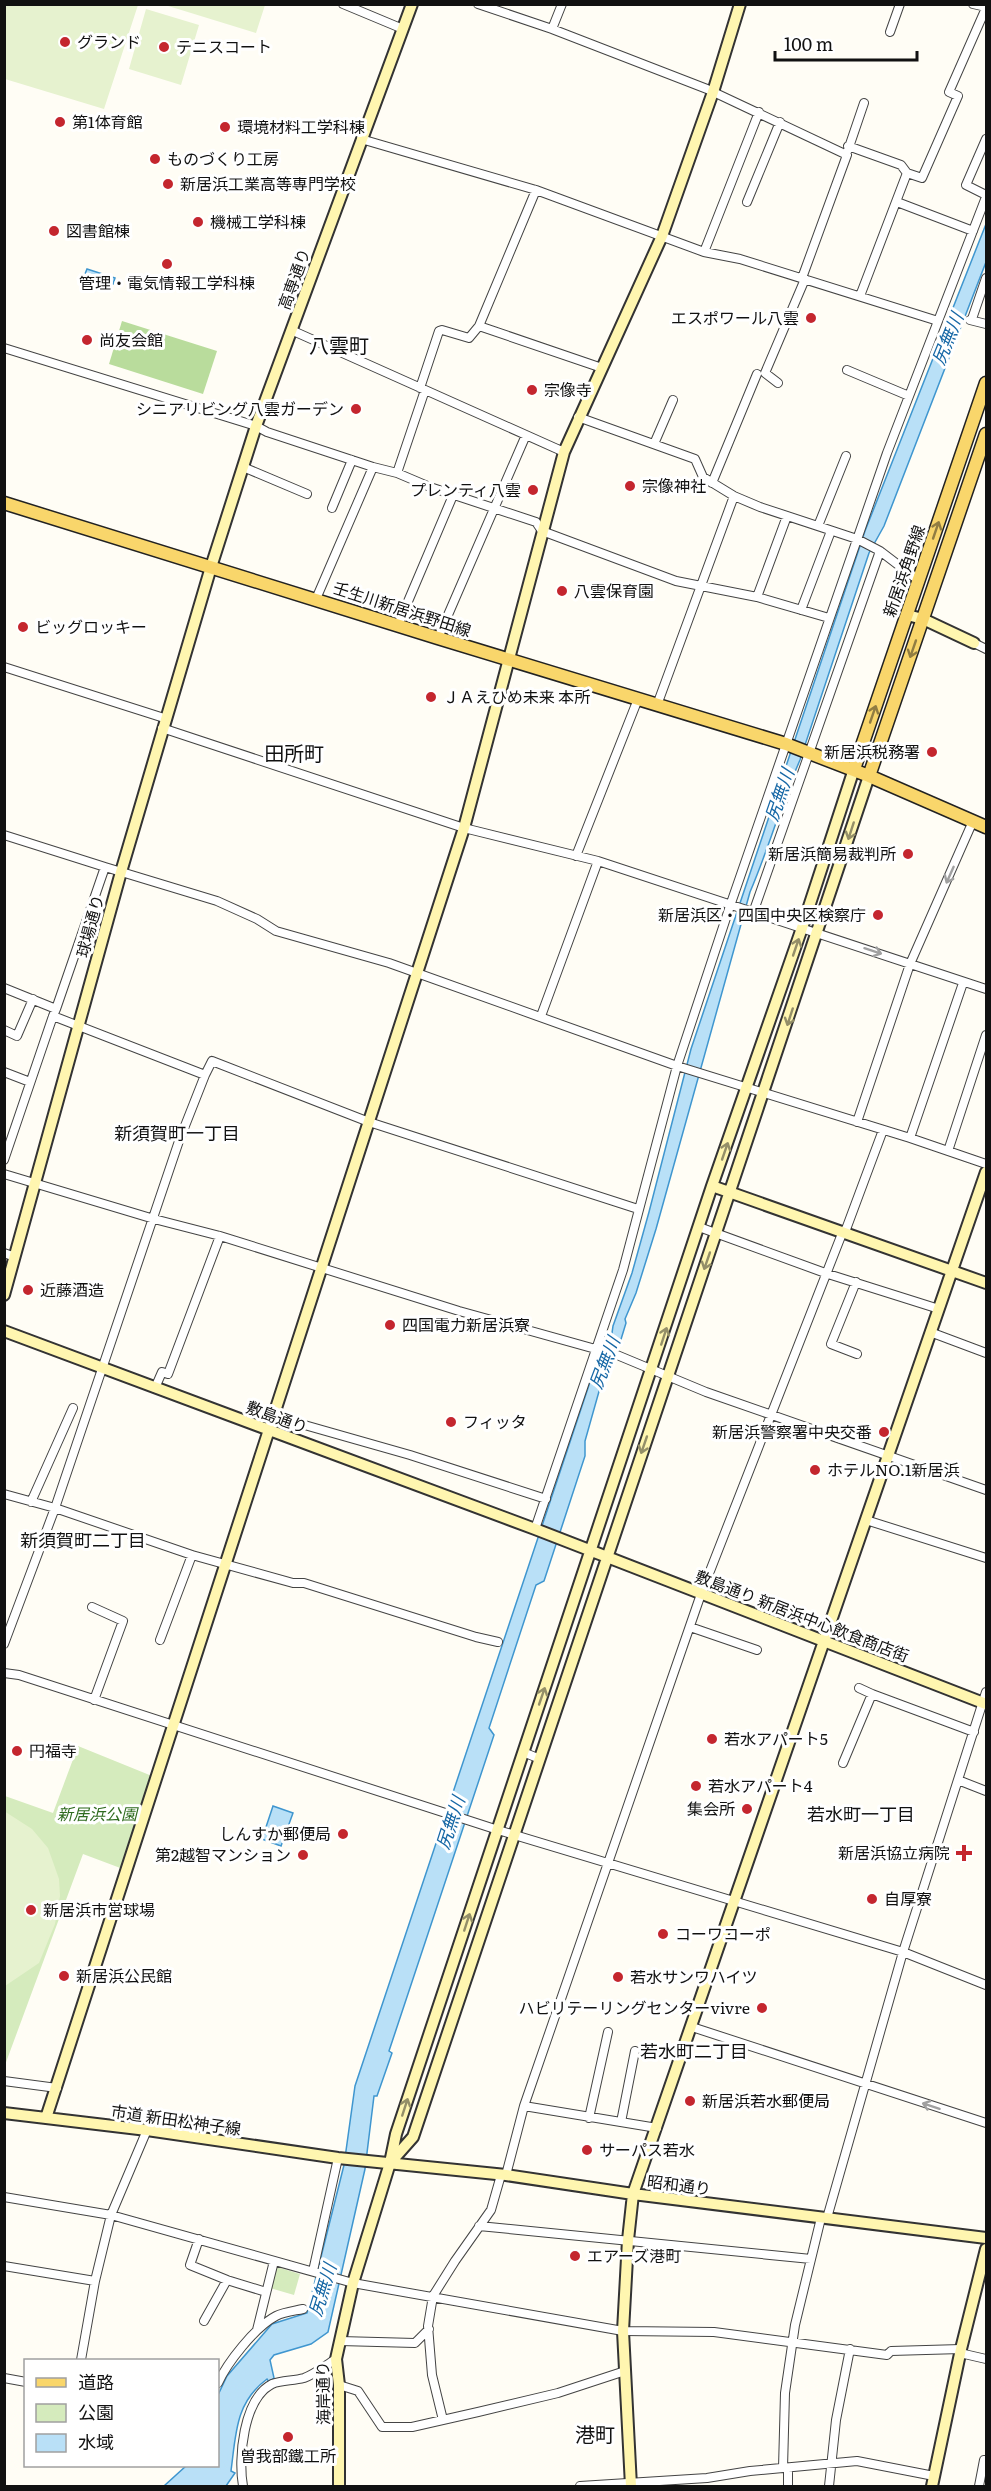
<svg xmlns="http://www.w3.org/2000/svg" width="991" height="2491" font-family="Literata,'Noto Sans JP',serif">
<rect width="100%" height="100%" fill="#fffdf5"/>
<path fill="#d5ebbd" d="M 78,1746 L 152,1776 L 123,1869 L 83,1854 L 5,2065 L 5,1796 L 53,1813 Z
M 277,2267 L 300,2274 L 294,2295 L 270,2288 Z"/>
<path fill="#b9dc9c" d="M 122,321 L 217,351 L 203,394 L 109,364 Z"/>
<path fill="#e6f2cf" d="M 4,5 L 138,5 L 104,109 L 5,79 Z
M 165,5 L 265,5 L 256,33 Z
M 146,9 L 199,25 L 181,85 L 129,69 Z
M 4,1811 L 32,1829 L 48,1848 L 59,1879 L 60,1896 L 55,1924 L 39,1963 L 5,1986 Z"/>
<path fill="#b9e0f7" stroke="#3f96cf" stroke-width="1.5" d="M 986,224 L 986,262 L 884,526 L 869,553 L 800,760 C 781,803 769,848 750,892 L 656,1229 L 636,1293 L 625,1319 L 626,1323 L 615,1359 L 607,1363 L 585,1441 L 585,1456 L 544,1581 L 536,1585 L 489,1728 L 494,1735 L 389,2051 L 392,2053 L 377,2096 L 374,2096 L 365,2169 L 328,2332 L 311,2344 L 274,2355 L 270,2360 L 274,2378 L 269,2382 L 267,2379 C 235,2403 236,2434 231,2471 L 235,2473 L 226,2486 L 164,2486 L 186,2466 L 218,2466 L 218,2395 L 227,2376 L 272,2324 L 307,2313 L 344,2165 L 355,2086 L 595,1367 L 602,1362 L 611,1340 L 613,1326 L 632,1273 L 649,1212 L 691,1049 L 865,531 Z
M 87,269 L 115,278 L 113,284 L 85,274 Z
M 273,1806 L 293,1813 L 281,1846 L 262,1839 Z"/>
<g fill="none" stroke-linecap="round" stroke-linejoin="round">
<defs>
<path id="street" d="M 343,4 L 403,29
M 478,4 L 552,29 L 707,89 L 847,155 L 802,278
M 973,4 L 986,7
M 552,29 L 562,4
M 890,32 L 900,4
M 361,139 L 536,190 L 704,252 L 740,259 L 938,321
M 986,139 L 966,185 L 986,195
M 848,146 L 901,165 L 907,173 L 860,296
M 848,150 L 864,103
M 907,173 L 922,178 L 958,96 L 949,92 L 986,8
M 747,202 L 780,122
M 897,202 L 973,231
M 704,252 L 759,112
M 972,319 L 986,278
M 970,320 L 986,324
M 479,326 L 602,368
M 291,330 L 564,452
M 4,348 L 256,426 L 267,432 L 373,467 L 397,473 L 430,487 L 536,522 L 542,531 L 676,581 L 757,597 L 829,618
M 847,370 L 909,396
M 778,383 L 765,373 L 805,279
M 420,388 L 439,331 L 442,330 L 469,338 L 479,326 L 536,190
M 578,417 L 695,459 L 703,477 L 734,496 L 760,507 L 857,539 L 880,551 L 918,580
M 654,444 L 673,400
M 243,467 L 307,494
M 397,473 L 425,390
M 712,483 L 757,374
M 332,508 L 352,460
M 818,526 L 846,456
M 757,597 L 787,516
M 316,599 L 373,467
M 801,610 L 831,531
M 398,625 L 454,493
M 438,638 L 526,435
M 974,643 L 986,649
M 4,667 L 164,718
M 657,705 L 734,496
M 162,728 L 464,828 L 598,861 L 986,989
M 4,835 L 105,867
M 576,856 L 638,699
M 753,913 L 880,551
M 4,988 L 56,1009 L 105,867 L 217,901 L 257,919 L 276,931 L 389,963 L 677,1066 L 910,1138 L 986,1164
M 56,1009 L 53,1016 L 205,1075 L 212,1061 L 369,1122 L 638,1209
M 541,1016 L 598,861
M 4,1030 L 17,1036 L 33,999
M 4,1072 L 30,1082
M 857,1122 L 910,964 L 973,821
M 910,1138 L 963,983
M 948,1151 L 986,1035
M 4,1160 L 53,1016
M 4,1174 L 154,1219 L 220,1236 L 459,1311 L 617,1355 L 706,1392 L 986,1490
M 699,1227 L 828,1274 L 939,1309
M 845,1232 L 883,1130
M 4,1253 L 15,1257
M 856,1282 L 831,1344 L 857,1354
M 930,1332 L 986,1353
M 155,1388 L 162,1372 L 168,1374 L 220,1236
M 275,1413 L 301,1424 L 410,1455 L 546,1499
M 4,1494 L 55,1508 L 192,1555 L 293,1583 L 304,1583 L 476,1637 L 498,1642
M 31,1502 L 73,1408
M 866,1520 L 986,1558
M 535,1529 L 623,1270 L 677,1066 L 730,906 L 887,453 L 986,197
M 92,1607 L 123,1621 L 94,1700
M 690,1627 L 757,1650
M 160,1640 L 192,1555
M 4,1644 L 55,1508 L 179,1141 L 205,1075
M 4,1673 L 19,1675 L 498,1830 L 903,1952 L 986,1985
M 859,1688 L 872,1694
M 523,1752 L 540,1759
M 843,1763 L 872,1694 L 974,1732
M 958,1780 L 986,1791
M 692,2027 L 986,2123
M 4,2081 L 57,2088
M 524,2106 L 657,2128
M 589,2118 L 608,2032
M 621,2122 L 635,2051
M 506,2175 L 524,2106 L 701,1594 L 843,1231
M 4,2197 L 111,2215 L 353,2283 L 623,2331 L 714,2332 L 887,2355 L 891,2351 L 961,2349
M 827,2218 L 903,1952 L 986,1692
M 479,2226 L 811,2259
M 199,2239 L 190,2265 L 227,2280 L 204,2321
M 4,2266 L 95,2281
M 313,2271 L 338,2158
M 227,2280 L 266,2292
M 257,2330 L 274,2261
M 340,2341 L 415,2343 L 429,2329
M 960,2353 L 986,2359
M 81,2360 L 95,2281 L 111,2215 L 147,2130
M 4,2378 L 26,2382
M 218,2383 C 227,2363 255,2327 276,2316 C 284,2312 294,2311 303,2309
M 339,2385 L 358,2391 L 382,2427 L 412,2427 L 478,2412 L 558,2393 L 625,2371
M 443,2420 L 432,2375 L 428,2326 L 433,2296 L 455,2261 L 491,2210 L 501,2175
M 783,2468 L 785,2393 L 795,2325 L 821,2218
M 788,2468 L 788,2486
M 243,2486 C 238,2459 243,2399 272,2384 C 282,2380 293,2381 304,2378 C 315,2374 326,2365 336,2359
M 580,2486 L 707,2478 L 750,2471 L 857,2461 L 934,2476
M 829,2486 L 836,2420 L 850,2349
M 979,2486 L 984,2460"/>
<path id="secondary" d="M 907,615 L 923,619 L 974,643
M 712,1186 L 986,1283
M 4,1295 L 121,872 L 211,567 L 256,426 L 412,4
M 4,1331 L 535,1529 L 986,1704
M 4,2113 L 147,2130 L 338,2158 L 506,2175 L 633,2194 L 986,2238
M 46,2118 L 464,828 L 564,452 L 662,236 L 713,92 L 740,4
M 390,2163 L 413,2137 C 563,1682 720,1230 869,776
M 339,2486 L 339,2385 L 336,2359 L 353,2283 L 390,2163 L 396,2134 L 712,1186 L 802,928 L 854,769
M 631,2486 L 623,2331 L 628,2240 L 633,2194 L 986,1172
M 932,2486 L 961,2349 L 986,2249"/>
<path id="primary" d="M 4,503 L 438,638 L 786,744 L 869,776 L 986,827
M 854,769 L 986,383
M 869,776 L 986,434"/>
</defs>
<use href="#street" stroke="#444" stroke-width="10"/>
<use href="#secondary" stroke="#333" stroke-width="14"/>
<use href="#primary" stroke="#222" stroke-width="15"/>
<use href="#street" stroke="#fff" stroke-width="8"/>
<use href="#secondary" stroke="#fff6b0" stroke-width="10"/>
<use href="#primary" stroke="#f9d66b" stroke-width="12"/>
</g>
<defs><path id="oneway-shaft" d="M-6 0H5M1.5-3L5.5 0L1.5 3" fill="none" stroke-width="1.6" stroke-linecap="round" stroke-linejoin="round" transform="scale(1.5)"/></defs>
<g stroke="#917d42">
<use href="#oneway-shaft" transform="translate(936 530) rotate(-71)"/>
<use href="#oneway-shaft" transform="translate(913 649) rotate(109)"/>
<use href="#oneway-shaft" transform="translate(873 714) rotate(-71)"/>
</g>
<g stroke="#948f68">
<use href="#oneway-shaft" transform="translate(851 831) rotate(108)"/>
<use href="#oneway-shaft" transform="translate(796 947) rotate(-71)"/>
<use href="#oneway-shaft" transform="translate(790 1017) rotate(108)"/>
<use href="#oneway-shaft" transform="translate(725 1151) rotate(-71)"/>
<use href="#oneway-shaft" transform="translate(707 1261) rotate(109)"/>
<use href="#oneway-shaft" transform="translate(664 1336) rotate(-72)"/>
<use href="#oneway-shaft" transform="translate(644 1445) rotate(109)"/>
<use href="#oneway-shaft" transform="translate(542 1696) rotate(-71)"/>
<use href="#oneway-shaft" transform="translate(467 1922) rotate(-72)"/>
<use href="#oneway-shaft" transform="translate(405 2107) rotate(-72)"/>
</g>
<g stroke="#a0a0a0">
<use href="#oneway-shaft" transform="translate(950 875) rotate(114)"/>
<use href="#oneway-shaft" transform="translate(873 951) rotate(18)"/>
<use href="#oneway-shaft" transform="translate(931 2106) rotate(-162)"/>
</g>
<g fill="#c4262e" stroke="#fff" stroke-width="2">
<circle cx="65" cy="42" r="6"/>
<circle cx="164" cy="47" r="6"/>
<circle cx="60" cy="122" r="6"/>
<circle cx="225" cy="127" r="6"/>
<circle cx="155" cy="159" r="6"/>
<circle cx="168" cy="184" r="6"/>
<circle cx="198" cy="222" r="6"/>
<circle cx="54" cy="231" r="6"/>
<circle cx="167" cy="264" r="6"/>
<circle cx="811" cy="318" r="6"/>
<circle cx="87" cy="340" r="6"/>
<circle cx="532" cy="390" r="6"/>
<circle cx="356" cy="409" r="6"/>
<circle cx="630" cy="486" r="6"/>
<circle cx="533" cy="490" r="6"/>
<circle cx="562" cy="591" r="6"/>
<circle cx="23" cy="627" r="6"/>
<circle cx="431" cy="697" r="6"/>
<circle cx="932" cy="752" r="6"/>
<circle cx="908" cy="854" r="6"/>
<circle cx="878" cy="915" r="6"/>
<circle cx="28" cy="1290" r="6"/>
<circle cx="390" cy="1325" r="6"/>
<circle cx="451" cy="1422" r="6"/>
<circle cx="884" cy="1432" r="6"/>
<circle cx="815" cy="1470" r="6"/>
<circle cx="712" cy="1739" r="6"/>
<circle cx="17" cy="1751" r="6"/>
<circle cx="696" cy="1786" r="6"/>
<circle cx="747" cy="1809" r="6"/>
<circle cx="343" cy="1834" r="6"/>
<path d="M961 1844h6v6h6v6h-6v6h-6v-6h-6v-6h6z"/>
<circle cx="303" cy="1855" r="6"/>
<circle cx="872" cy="1899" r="6"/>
<circle cx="31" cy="1910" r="6"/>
<circle cx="663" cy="1934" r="6"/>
<circle cx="64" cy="1976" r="6"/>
<circle cx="618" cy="1977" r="6"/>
<circle cx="762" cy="2008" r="6"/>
<circle cx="690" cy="2101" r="6"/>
<circle cx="587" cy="2150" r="6"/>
<circle cx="575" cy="2256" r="6"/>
<circle cx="288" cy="2437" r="6"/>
</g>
<g text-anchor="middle" stroke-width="6" stroke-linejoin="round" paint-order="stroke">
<g font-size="16" fill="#111" stroke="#fff" text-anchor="start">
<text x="77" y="48">グランド</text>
<text x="176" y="53">テニスコート</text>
<text x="72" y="128">第1体育館</text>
<text x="237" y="133">環境材料工学科棟</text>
<text x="167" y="165">ものづくり工房</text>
<text x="180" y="190">新居浜工業高等専門学校</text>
<text x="210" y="228">機械工学科棟</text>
<text x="66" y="237">図書館棟</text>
<text x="167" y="289" text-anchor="middle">管理・電気情報工学科棟</text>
<text x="799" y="324" text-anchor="end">エスポワール八雲</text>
<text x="99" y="346">尚友会館</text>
<text x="544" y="396">宗像寺</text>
<text x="344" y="415" text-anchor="end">シニアリビング八雲ガーデン</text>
<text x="642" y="492">宗像神社</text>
<text x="521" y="496" text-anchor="end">プレンティ八雲</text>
<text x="574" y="597">八雲保育園</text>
<text x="35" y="633">ビッグロッキー</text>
<text x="443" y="703">ＪＡえひめ未来 本所</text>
<text x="920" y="758" text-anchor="end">新居浜税務署</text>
<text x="896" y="860" text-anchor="end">新居浜簡易裁判所</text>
<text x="866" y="921" text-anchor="end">新居浜区・四国中央区検察庁</text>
<text x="40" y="1296">近藤酒造</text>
<text x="402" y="1331">四国電力新居浜寮</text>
<text x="463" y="1428">フィッタ</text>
<text x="872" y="1438" text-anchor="end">新居浜警察署中央交番</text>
<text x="827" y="1476">ホテルNO.1新居浜</text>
<text x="724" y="1745">若水アパート5</text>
<text x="29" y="1757">円福寺</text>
<text x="708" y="1792">若水アパート4</text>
<text x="735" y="1815" text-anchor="end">集会所</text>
<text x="331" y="1840" text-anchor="end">しんすか郵便局</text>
<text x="950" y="1859" text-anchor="end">新居浜協立病院</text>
<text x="291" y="1861" text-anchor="end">第2越智マンション</text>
<text x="884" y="1905">自厚寮</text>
<text x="43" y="1916">新居浜市営球場</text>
<text x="675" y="1940">コーワコーポ</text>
<text x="76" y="1982">新居浜公民館</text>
<text x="630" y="1983">若水サンワハイツ</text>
<text x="750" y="2014" text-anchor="end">ハビリテーリングセンターvivre</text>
<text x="702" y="2107">新居浜若水郵便局</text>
<text x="599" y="2156">サーパス若水</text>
<text x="587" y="2262">エアーズ港町</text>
<text x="288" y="2462" text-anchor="middle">曽我部鐵工所</text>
</g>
<g font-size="16" fill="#111" stroke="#fff">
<text transform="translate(294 279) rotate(-70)" y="6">高専通り</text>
<text transform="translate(904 571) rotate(-71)" y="6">新居浜角野線</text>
<text transform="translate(402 609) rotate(18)" y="6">壬生川新居浜野田線</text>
<text transform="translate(90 926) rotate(-75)" y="6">球場通り</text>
<text transform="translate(277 1417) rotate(20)" y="6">敷島通り</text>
<text transform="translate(802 1616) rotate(21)" y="6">敷島通り 新居浜中心飲食商店街</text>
<text transform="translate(176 2120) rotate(8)" y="6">市道 新田松神子線</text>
<text transform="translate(679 2185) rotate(7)" y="6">昭和通り</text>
<text transform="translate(323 2393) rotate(-91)" y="6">海岸通り</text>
</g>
<g font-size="16" font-style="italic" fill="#2f6b1f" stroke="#fff">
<text x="97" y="1820">新居浜公園</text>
</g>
<g font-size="18" font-style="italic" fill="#1768a6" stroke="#fff">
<text transform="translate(948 339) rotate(-68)" y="6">尻無川</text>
<text transform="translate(780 795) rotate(-71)" y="6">尻無川</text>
<text transform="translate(605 1363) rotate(-69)" y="6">尻無川</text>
<text transform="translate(451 1823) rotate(-72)" y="6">尻無川</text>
<text transform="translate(323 2290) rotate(-73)" y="6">尻無川</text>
</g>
<g font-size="18" fill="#111" stroke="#fff">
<text x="177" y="1140">新須賀町一丁目</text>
<text x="83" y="1547">新須賀町二丁目</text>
<text x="861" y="1821">若水町一丁目</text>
<text x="694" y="2058">若水町二丁目</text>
</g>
<g font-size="20" fill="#111" stroke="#fff">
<text x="339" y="353">八雲町</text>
<text x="294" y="761">田所町</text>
<text x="595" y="2442">港町</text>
</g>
</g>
<rect width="991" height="2491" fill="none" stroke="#111111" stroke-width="12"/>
<rect x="24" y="2359" width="195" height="108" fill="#ffffff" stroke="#a0a0a0" stroke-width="1.5"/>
<rect x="36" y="2378" width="30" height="9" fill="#f9d66b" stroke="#a0a0a0" stroke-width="1.5"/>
<text x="78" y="2389" font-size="18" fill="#111111">道路</text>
<rect x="36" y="2404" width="30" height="18" fill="#d5ebbd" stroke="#a0a0a0" stroke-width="1.5"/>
<text x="78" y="2419" font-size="18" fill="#111111">公園</text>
<rect x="36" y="2434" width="30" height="18" fill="#b9e0f7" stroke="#a0a0a0" stroke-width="1.5"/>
<text x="78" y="2449" font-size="18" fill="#111111">水域</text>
<path d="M775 51v9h142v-9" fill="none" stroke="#111111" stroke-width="3"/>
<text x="784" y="51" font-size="18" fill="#111111" stroke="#ffffff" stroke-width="4.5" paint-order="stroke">100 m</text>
</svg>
